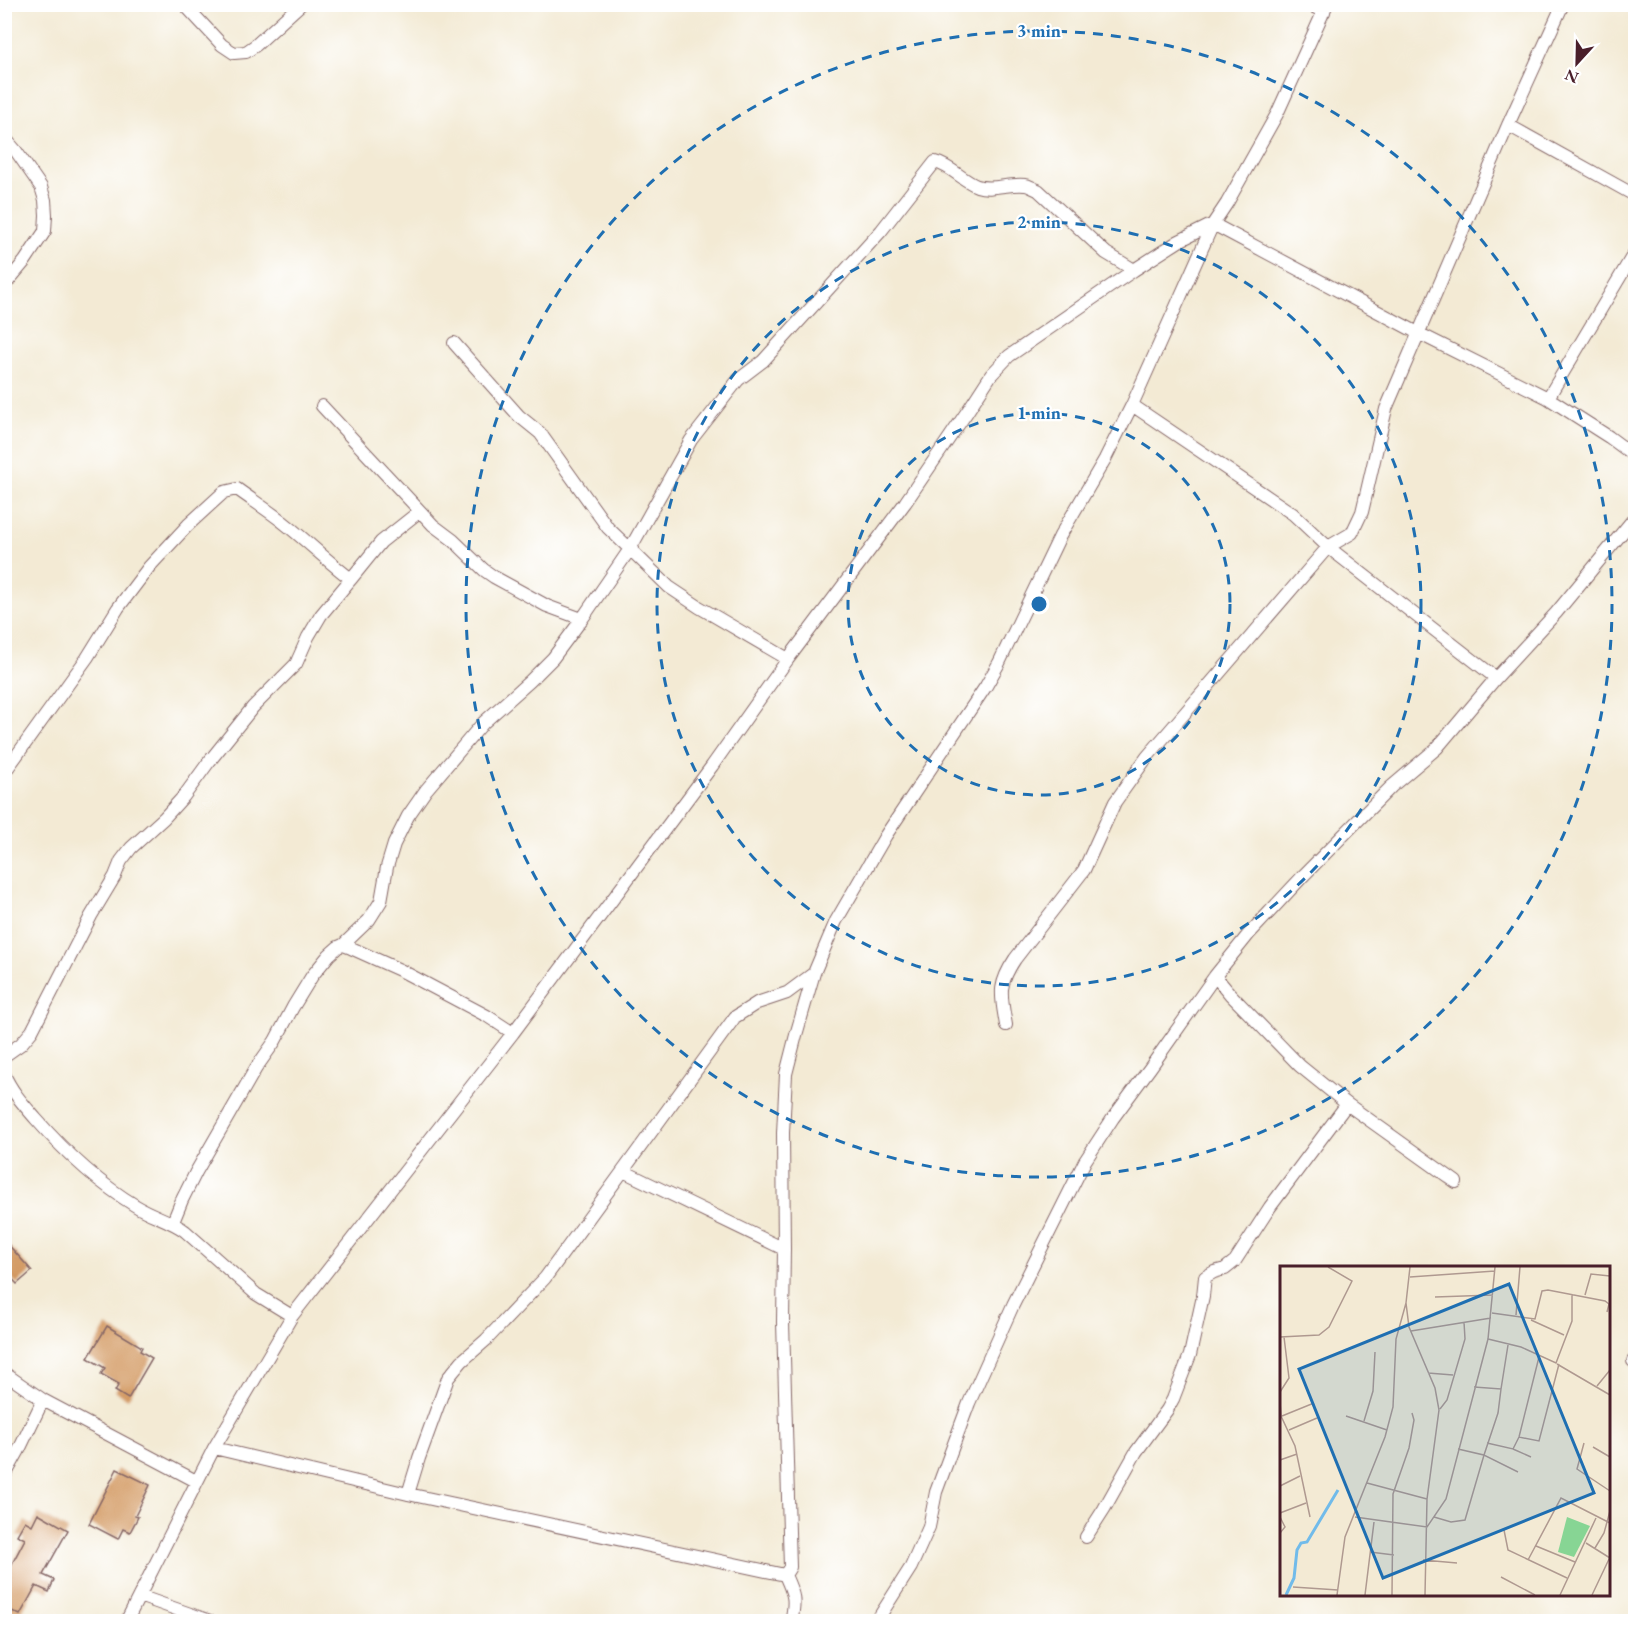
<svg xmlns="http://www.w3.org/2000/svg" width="1640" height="1626" font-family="'EB Garamond',serif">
<rect width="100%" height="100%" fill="#fff"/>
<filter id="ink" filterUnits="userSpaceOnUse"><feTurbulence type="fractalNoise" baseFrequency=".0167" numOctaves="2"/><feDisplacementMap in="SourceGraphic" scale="12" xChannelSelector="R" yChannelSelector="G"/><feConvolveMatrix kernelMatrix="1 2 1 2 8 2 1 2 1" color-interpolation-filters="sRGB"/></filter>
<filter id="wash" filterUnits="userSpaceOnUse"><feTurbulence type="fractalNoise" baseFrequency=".008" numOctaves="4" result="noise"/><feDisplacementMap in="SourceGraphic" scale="24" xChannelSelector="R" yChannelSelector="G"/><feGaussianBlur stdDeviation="1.35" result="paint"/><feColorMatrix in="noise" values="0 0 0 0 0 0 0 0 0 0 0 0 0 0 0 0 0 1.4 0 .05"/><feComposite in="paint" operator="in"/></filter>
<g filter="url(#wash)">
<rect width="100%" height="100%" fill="#f3ead4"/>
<g id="blocks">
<path fill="#d2975f" d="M 4,1240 L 32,1271 L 17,1284 L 4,1270 Z
M 107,1326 L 142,1347 L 140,1351 L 152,1358 L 128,1399 L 115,1391 L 119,1384 L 101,1374 L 105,1368 L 88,1358 Z
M 117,1469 L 150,1485 L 135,1516 L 138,1517 L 130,1532 L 123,1529 L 118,1539 L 89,1524 Z
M 38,1513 L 68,1530 L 43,1575 L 54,1580 L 49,1592 L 36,1586 L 20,1615 L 4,1607 L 4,1579 L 25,1539 L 17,1535 L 25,1521 L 32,1525 Z"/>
</g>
</g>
<g filter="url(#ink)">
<use href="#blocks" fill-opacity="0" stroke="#856666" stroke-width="1.5"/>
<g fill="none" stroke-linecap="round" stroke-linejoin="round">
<defs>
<path id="street" d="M 184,4 L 222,45 L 234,53 L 246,52 L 256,45 L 301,4
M 1308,4 L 1324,12
M 1508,125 L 1636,196
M 4,137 L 16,151 L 41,187 L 45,200 L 46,215 L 45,231 L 25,261 L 4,286
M 454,343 L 519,416 L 540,433 L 608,528 L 630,549 L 691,440 L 738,380 L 763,361 L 881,231 L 935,162 C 951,166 962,180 977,186 C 992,191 1009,183 1025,185 C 1029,185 1034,189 1038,190 L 1106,253 L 1134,270
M 1548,398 L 1636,250
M 1132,405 L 1293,514 L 1328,547 L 1496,678
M 322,406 L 420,511
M 4,773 L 87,658 L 118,608 L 149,567 L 188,525 L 224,492 L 237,489 C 252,500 268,510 283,522 C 306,540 327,561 351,579 L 381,542 L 420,511 L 433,525 L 453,540 L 484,570 L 494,577 L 547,606 L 582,619
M 343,945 L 369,920 L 381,901 L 387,867 L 394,844 L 408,816 L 426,790 L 483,723 L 530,681 L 553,658 L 582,619 L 630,549 L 669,587 L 699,607 L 788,659
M 1215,976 L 1230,994 L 1300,1066 L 1347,1104 L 1456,1182
M 1006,1025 C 1001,995 997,986 1015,959 L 1084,870 L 1115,802 L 1147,757 L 1328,547 L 1352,533 L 1362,512 L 1386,409 L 1508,125 L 1563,4
M 4,1056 L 21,1044 L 32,1031 L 91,916 L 115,876 L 121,861 L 131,848 L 164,818 L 184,796 L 208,763 L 253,707 L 296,664 L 308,637 L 321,615 L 351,579
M 4,1074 C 11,1091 24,1105 36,1119 C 65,1152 98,1183 136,1206 C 152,1216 170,1220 185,1231 L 256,1294 L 292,1316
M 623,1171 L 784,1249
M 173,1222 L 182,1200 L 196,1172 L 256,1068 L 275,1041 L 293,1007 L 312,976 L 329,955 L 338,947 L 343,945 L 351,948 L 402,971 L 487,1016 L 513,1033
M 1633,1361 L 1636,1361
M 4,1373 L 43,1400 L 196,1481
M 214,1448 L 408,1494 L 785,1575
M 4,1477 L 19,1450 L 43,1400
M 408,1494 L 419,1458 L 448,1378 L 462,1361 L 486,1340 L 545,1278 L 735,1017 L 757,1003 L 787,993 L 814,973
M 1086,1537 L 1104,1509 L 1136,1452 L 1167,1410 L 1173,1399 L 1190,1355 L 1203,1296 L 1205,1277 L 1214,1272 L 1225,1269 L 1235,1261 L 1270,1207 L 1347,1104
M 785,1575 L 790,1567 L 783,1322 L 784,1249 L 783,1133 L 786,1074 L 796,1035 L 814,973 L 836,921 L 886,835 L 986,686 L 999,663 L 1060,536 L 1105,459 L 1132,405 L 1213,224 L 1227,203 L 1277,114 L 1327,4
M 785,1575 C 794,1595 796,1599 791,1622
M 139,1596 L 213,1622
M 126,1622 L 214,1448 L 292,1316 L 513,1033 L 712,766 L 788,659 L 905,503 L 967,412 L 991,375 L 1009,356 L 1134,270 L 1179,241 L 1213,224 L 1418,333 L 1548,398 L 1609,437 L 1636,457
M 876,1622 L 911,1567 L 929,1527 L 936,1492 L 969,1403 L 1013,1305 L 1085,1161 L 1113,1118 L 1150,1068 L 1215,976 L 1248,935 L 1303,876 L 1391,787 L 1437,748 L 1496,678 L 1556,613 L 1636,516"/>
</defs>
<use href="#street" stroke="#856666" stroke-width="14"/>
<use href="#street" stroke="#fff" stroke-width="12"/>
</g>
</g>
<g fill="none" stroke="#1f6fb2" stroke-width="3" stroke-dasharray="10 8">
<circle cx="1039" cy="604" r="191"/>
<circle cx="1039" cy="604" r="382"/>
<circle cx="1039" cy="604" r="573"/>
</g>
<g transform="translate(1280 1266)">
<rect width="330" height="330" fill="#f3ead4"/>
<path d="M 287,251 L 310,260 L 294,291 L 278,286 Z" fill="#87d594"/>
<path fill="none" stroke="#71bbea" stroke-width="3" d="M 6,329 L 14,312 L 17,284 L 21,277 L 27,276 L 58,224"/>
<path fill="none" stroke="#af9990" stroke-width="1.5" d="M 130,1 L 126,37 L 129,61 L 155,122 L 159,144 L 147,233 L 145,329M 130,11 L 215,5M 305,29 L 311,8 L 330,10M 155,31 L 213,29M 212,47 L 255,53 L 262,25 L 268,24 L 325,35 L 329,38 L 327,46M 236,49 L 240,1M 251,54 L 284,69M 131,65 L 211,52M 0,71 L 39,69 L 49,61 L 72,15 L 48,1M 208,73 L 241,81 L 276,97 L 292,55 L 292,28M 277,98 L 330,129M 148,107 L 173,109M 317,120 L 330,104M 194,121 L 221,123 L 228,79M 0,126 L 9,112 L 4,71M 0,136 L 1,150 L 15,180 L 30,251M 160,143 L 167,134 L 185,73 L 184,56M 2,150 L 34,137M 66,150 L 107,164M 84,155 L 93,125 L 95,86M 9,164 L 37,152M 239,171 L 259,91M 207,177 L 233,183 L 239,171 L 259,175 L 279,98M 304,177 L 297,203 L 330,225M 313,181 L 330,191M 178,183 L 204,189 L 218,147 L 221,123M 233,183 L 251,191M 0,194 L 17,188M 87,217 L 147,233M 0,220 L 20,210M 0,247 L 26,237M 0,251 L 5,261 L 0,267M 75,251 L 147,261 L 166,233 L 208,73 L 215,1M 154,251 L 171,256 L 185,254 L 204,189 L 238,206M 224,264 L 228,284 L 287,312M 306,277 L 330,292M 256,280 L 295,296M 315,282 L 324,267 L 330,245M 90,286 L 114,289M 143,294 L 177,297M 248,294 L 281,232 L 330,257M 221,311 L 255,329M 13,321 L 58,324M 57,329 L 65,271 L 105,171 L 113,141 L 116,73 L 126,37M 85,329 L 94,256M 112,329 L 113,228 L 129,182 L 134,154 L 132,147M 280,329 L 316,252M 312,329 L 330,291"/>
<path fill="#1f6fb2" fill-opacity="0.15" stroke="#1f6fb2" stroke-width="3" d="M 229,18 L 314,227 L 103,312 L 19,103 Z"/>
<rect width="330" height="330" fill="none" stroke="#4a1f2b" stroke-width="3"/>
</g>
<circle cx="1039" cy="604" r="9" fill="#1f6fb2" stroke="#fff" stroke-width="3"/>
<g font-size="18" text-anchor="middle" font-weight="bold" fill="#1f6fb2" stroke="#fff" stroke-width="4.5" stroke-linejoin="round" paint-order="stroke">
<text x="1039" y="37">3 min</text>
<text x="1039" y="228">2 min</text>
<text x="1039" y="419">1 min</text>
</g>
<rect width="1640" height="1626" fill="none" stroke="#fff" stroke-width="24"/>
<g transform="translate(1577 63) rotate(202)" stroke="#ffffff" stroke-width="4.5" paint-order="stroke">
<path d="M0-4.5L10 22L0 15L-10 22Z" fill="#4a1f2b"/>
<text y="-9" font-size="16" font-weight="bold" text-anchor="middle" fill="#4a1f2b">N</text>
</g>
</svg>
